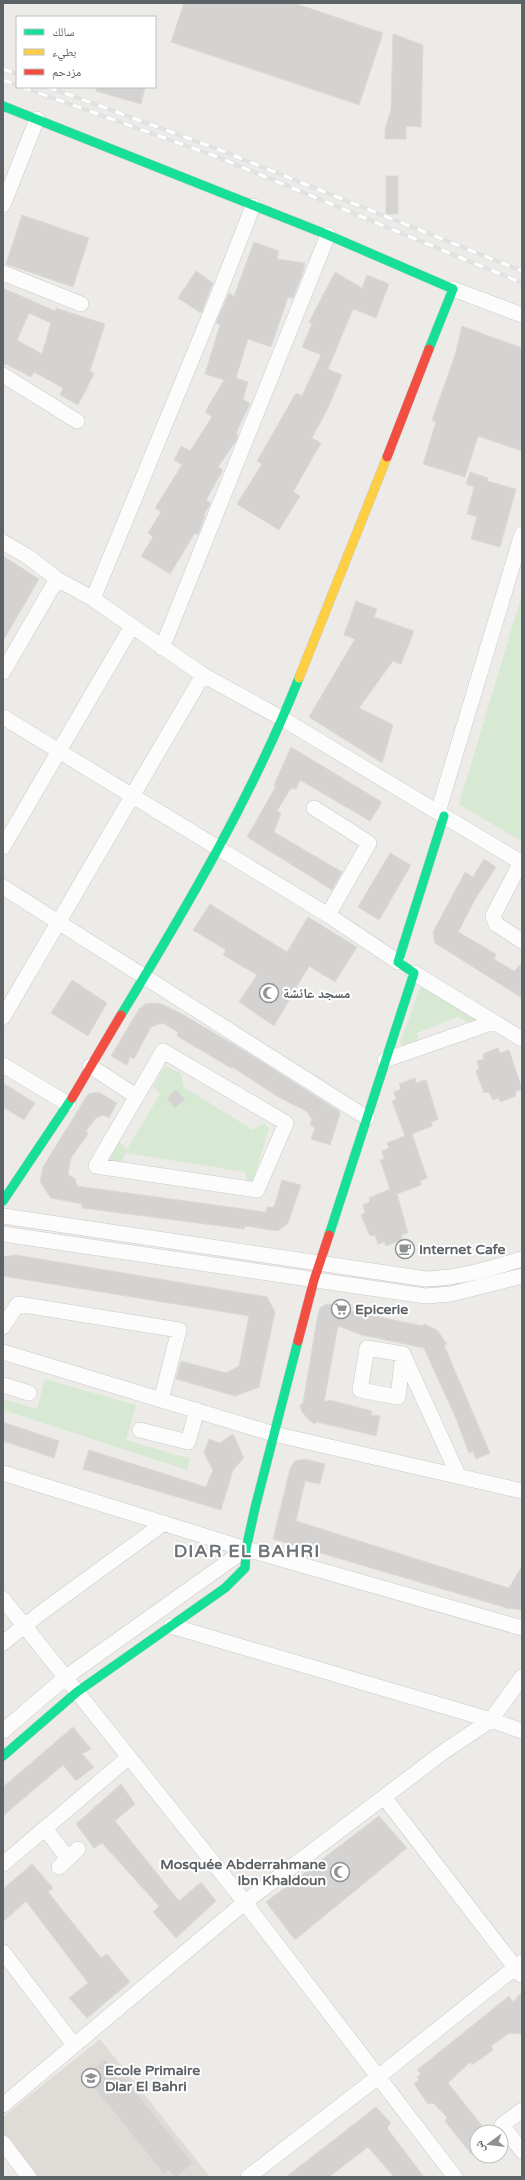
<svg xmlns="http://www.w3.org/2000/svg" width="525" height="2180" font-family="'Varela Round','Noto Naskh Arabic',sans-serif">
<rect width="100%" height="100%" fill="#edebe8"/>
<path fill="#dfdbd7" d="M 100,2039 L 210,2177 L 37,2177 L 3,2135 L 3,2117 Z"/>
<path fill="#d8e9d3" d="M 522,594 L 522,842 L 459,804 Z
M 421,985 L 479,1017 L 472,1025 L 458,1017 L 417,1033 L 419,1042 L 403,1048 L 400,1043 Z
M 165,1066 L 181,1073 L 184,1087 L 253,1130 L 264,1123 L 269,1128 L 252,1184 L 248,1183 L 245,1172 L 125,1153 L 121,1164 L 109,1162 L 118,1141 L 127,1149 L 160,1094 L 153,1087 Z
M 45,1379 L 136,1405 L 126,1440 L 190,1459 L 187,1470 L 3,1410 L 3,1399 L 37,1409 Z"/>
<path fill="#d5d3d2" stroke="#dcdad7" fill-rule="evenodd" d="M 184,3 L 294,3 L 383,33 L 359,105 L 171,42 Z
M 393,34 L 423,45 L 421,127 L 406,126 L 406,139 L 385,139 L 385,129 L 391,110 Z
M 96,87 L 145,87 L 141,104 L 96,91 Z
M 386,176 L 398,176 L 398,214 L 386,214 Z
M 22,215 L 89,238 L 73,287 L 6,264 Z
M 254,242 L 279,251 L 277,259 L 305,263 L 304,269 L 293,298 L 288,297 L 271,347 L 248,339 L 236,378 L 248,382 L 243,399 L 250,404 L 236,433 L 238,435 L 236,441 L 218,467 L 223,470 L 206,500 L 211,503 L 204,515 L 205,516 L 198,535 L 195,533 L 170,574 L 141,556 L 153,537 L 148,533 L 161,512 L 155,508 L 182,465 L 174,460 L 181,446 L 190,451 L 212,417 L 205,412 L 224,380 L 205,374 L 220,325 L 216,323 L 229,293 L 234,296 Z
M 196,271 L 213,283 L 201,313 L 178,298 Z
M 335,272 L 362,288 L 367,275 L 389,284 L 376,318 L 353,309 L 328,369 L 342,375 L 327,410 L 312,438 L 321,443 L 293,492 L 300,496 L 279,530 L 237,504 L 262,464 L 257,461 L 296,393 L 302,396 L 321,355 L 302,347 L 312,324 L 309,322 Z
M 3,288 L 55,311 L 56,308 L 105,324 L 90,371 L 94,374 L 78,405 L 60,395 L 63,388 L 34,372 L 31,377 L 6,364 L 3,366 ZM 29,313 L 51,323 L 42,354 L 17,340 Z
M 462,326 L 522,348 L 522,451 L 478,436 L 465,477 L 423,464 L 436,422 L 432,420 L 455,355 Z
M 470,472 L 488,478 L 487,481 L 516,489 L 500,547 L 471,539 L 477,517 L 467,514 L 474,487 L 466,484 Z
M 3,556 L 39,579 L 3,641 Z
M 356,601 L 377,609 L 374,617 L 414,631 L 401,664 L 393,661 L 359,708 L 393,725 L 382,763 L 309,717 L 355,639 L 344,635 Z
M 291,747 L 382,802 L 370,821 L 300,780 L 296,789 L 291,788 L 277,811 L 281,813 L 274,832 L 342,872 L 332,890 L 247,837 L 276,786 L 274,785 Z
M 390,853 L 411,865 L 379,920 L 358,907 Z
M 484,859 L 496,867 L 477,896 L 458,932 L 496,954 L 494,959 L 514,971 L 522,963 L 522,998 L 435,943 L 433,932 L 465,872 L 473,877 Z
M 210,904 L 287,952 L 308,917 L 357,947 L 335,982 L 309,966 L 274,1026 L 239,1002 L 257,975 L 223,955 L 226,950 L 193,930 Z
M 72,980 L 107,1003 L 88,1036 L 51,1013 Z
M 152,1003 L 162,1004 L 180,1013 L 245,1051 L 339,1111 L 340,1114 L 330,1145 L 311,1139 L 315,1128 L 310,1125 L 312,1119 L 306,1111 L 280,1098 L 232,1067 L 231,1068 L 177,1036 L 178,1032 L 163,1023 L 151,1027 L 134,1059 L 130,1057 L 127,1065 L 111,1056 L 139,1009 L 145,1004 Z
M 498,1048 L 500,1053 L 509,1050 L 522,1089 L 515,1092 L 516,1096 L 500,1102 L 499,1098 L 493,1100 L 489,1092 L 484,1093 L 476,1071 L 479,1069 L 477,1061 L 484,1059 L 483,1054 Z
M 415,1078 L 416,1083 L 426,1080 L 438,1119 L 432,1122 L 432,1126 L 412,1134 L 427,1178 L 420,1181 L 421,1185 L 397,1194 L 408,1233 L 401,1235 L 402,1240 L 386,1246 L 384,1242 L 378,1244 L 375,1235 L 370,1236 L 361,1215 L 365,1213 L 363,1205 L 370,1202 L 369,1198 L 390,1189 L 380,1160 L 384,1159 L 382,1151 L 389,1148 L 387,1143 L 405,1136 L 392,1101 L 396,1100 L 394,1092 L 401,1089 L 399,1084 Z
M 3,1083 L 35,1103 L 24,1120 L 3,1107 Z
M 176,1090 L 185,1099 L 175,1108 L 167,1098 Z
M 98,1092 L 117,1103 L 109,1118 L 103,1115 L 96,1118 L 86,1131 L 88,1134 L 71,1158 L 68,1174 L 75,1179 L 77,1186 L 266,1212 L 267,1207 L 274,1207 L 282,1180 L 301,1185 L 288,1223 L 278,1231 L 245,1226 L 244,1229 L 82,1208 L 82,1204 L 51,1198 L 40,1182 L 43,1167 L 88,1094 Z
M 16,1255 L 267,1297 L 275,1312 L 259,1387 L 235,1396 L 176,1379 L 181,1361 L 226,1373 L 239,1366 L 249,1316 L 3,1276 L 3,1257 Z
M 326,1304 L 341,1306 L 341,1309 L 423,1326 L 424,1324 L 437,1330 L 447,1344 L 444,1345 L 490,1453 L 476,1459 L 473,1451 L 469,1453 L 457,1421 L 424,1348 L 362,1335 L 338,1326 L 324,1402 L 330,1400 L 372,1411 L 371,1415 L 380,1416 L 376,1436 L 317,1422 L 315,1424 L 309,1420 L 302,1412 L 300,1405 L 303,1403 L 318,1314 L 320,1308 Z
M 3,1422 L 59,1441 L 54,1458 L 3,1441 Z
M 233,1434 L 244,1458 L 233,1470 L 221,1510 L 83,1469 L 89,1450 L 206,1487 L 213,1470 L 204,1453 L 209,1439 L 220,1443 Z
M 305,1459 L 325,1464 L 320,1484 L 305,1481 L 296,1521 L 509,1588 L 522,1566 L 522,1610 L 507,1608 L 273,1539 L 290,1469 L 295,1461 Z
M 73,1727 L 91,1749 L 82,1754 L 94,1767 L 76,1781 L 63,1765 L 3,1816 L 3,1787 Z
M 121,1784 L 135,1804 L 115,1821 L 179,1901 L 201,1882 L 216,1901 L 176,1938 L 153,1912 L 159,1906 L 102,1843 L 94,1848 L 76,1824 Z
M 379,1816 L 407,1848 L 295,1940 L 266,1902 Z
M 32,1864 L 53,1888 L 48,1892 L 101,1958 L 107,1954 L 130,1982 L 87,2018 L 69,1998 L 88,1983 L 26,1901 L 3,1922 L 3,1889 Z
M 522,1992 L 522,2034 L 509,2033 L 491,2046 L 493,2050 L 472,2065 L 470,2062 L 448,2083 L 487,2132 L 477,2132 L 477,2156 L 473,2152 L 471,2154 L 445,2121 L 447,2117 L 433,2103 L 428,2104 L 414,2084 L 419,2080 L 417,2077 L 421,2074 L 417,2070 L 509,1996 L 513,2002 Z
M 105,2060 L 122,2080 L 124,2078 L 193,2163 L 176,2177 L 168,2170 L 164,2174 L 85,2076 Z
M 376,2107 L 391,2123 L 387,2128 L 424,2177 L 394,2177 L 368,2147 L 329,2177 L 286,2177 Z"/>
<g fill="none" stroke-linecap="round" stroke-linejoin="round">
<defs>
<path id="street" d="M 3,205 L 37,119
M 3,273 L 81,304
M 453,289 L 522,315
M 3,375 L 77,421
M 3,542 L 30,558 L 57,579 L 93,599 L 203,675 L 283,719 L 522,863
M 93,599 L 219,293 L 253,206
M 162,648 L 328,235
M 3,672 L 57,579
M 3,717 L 328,915 L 398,962
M 314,808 L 369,843 L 328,915
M 438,812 L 522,534
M 3,847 L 132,626
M 521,862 L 493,916 L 496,924 L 522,941
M 3,887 L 367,1118
M 414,973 L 522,1039
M 3,1017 L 203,675
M 163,1051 L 286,1123 L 257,1190 L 96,1166 Z
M 385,1060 L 494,1022
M 3,1065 L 68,1104
M 90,1066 L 136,1096
M 3,1216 L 426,1279 C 459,1278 490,1269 522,1259
M 3,1234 L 425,1296 L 451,1294 L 522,1276
M 3,1327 L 18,1304 L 179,1330 L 161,1400
M 3,1352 L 274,1434 L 522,1491
M 403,1354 L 398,1397 L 360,1390 L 367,1348 L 403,1354 L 459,1477
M 3,1385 L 29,1393
M 140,1430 L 188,1442 L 197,1410
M 3,1473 L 246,1549 L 522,1628
M 3,1599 L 239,1895 L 455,2177
M 171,1626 L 491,1720 L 522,1731
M 3,1643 L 42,1612 L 164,1523
M 3,1731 L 66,1677 L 246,1549
M 384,1797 L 521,1975
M 45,1828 L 68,1859
M 3,1864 L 129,1757
M 59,1867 L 78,1849
M 3,1952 L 74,2045
M 3,2105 L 244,1903 L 446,1750 L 491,1720 L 522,1677
M 522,2110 L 502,2125 L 522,2151
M 3,2143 L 29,2177
M 248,2177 L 378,2077 L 522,1962"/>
<path id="fast" d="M 3,106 L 328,235 L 453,289 L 429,349
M 121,1015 C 187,907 252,796 299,678
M 3,1201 L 72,1098
M 329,1235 L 414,973 L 398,962 L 444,816
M 3,1756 L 77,1692 L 225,1588 L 245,1568 L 246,1549 L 255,1508 L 298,1341"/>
<path id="slow" d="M 299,678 L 387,457"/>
<path id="jam" d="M 387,457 L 429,349
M 72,1098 L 121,1015
M 298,1341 L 314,1280 L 329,1235"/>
</defs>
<use href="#street" stroke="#c9c9c9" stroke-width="16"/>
<use href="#fast" stroke="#c8c9c9" stroke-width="10"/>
<use href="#slow" stroke="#c8c9c9" stroke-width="10"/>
<use href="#jam" stroke="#c8c9c9" stroke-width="10"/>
<use href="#street" stroke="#fcfcfc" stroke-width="15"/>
<use href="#fast" stroke="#16e098" stroke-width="9"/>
<use href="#slow" stroke="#ffcf43" stroke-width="9"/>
<use href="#jam" stroke="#f24e42" stroke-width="9"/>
<defs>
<path id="rail" d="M 3,69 L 17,74
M 3,80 L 17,85
M 22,87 L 215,156 L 522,283
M 48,87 L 215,148 L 522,271"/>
</defs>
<use href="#rail" stroke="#e3e2e3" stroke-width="4.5"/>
<use href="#rail" stroke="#fff" stroke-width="3" stroke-dasharray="9" stroke-linecap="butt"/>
</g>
<defs>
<symbol id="mosque-ring" viewBox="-11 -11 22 22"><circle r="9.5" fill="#fff" stroke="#8f9294" stroke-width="1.5"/><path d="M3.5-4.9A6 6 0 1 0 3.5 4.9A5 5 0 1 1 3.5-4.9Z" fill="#8f9294"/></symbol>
<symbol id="cafe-ring" viewBox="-11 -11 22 22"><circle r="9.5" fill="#fff" stroke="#8f9294" stroke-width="1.5"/><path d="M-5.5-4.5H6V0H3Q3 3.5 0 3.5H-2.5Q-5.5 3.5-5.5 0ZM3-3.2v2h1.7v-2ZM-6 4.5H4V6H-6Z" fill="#8f9294"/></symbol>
<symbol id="supermarket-ring" viewBox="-11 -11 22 22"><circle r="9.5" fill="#fff" stroke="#8f9294" stroke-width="1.5"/><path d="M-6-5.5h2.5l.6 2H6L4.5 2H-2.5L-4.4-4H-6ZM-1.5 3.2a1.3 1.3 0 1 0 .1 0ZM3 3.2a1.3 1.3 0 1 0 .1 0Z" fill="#8f9294"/></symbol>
<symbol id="school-ring" viewBox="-11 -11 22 22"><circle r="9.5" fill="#fff" stroke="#8f9294" stroke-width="1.5"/><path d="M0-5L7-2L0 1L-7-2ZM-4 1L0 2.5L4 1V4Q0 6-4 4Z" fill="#8f9294"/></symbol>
</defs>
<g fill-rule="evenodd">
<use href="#mosque-ring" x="258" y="982" width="22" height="22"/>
<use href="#cafe-ring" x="394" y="1238" width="22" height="22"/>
<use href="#supermarket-ring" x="330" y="1298" width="22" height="22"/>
<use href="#mosque-ring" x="329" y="1861" width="22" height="22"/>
<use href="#school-ring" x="80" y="2067" width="22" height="22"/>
</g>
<g text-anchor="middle" stroke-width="4" stroke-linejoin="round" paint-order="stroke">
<g font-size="14" font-weight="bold" fill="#5d6266" stroke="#fff" text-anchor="start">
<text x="283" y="998">مسجد عائشة</text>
<text x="419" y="1254">Internet Cafe</text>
<text x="355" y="1314">Epicerie</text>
<text x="326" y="1869" text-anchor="end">Mosquée Abderrahmane<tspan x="326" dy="16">Ibn Khaldoun</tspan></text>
<text x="105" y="2075">Ecole Primaire<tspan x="105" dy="16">Diar El Bahri</tspan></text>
</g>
<g font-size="18" font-weight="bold" letter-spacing="1" fill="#6e7478" stroke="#fff">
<text x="247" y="1557">DIAR EL BAHRI</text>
</g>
</g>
<rect width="525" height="2180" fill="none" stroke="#5d6266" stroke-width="8"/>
<rect x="16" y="16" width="140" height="72" fill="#ffffff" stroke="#bec0c2"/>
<rect x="24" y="29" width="20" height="6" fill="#16e098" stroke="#bec0c2"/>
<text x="52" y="36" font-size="12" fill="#5d6266">سالك</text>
<rect x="24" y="49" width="20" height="6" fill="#ffcf43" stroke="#bec0c2"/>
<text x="52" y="56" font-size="12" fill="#5d6266">بطيء</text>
<rect x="24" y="69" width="20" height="6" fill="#f24e42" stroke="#bec0c2"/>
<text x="52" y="76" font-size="12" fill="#5d6266">مزدحم</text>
<g transform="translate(489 2144) rotate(255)"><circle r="19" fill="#ffffff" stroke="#bec0c2"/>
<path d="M0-3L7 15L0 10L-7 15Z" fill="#8f9294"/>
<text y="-6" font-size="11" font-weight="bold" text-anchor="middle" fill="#5d6266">ش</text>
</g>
</svg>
